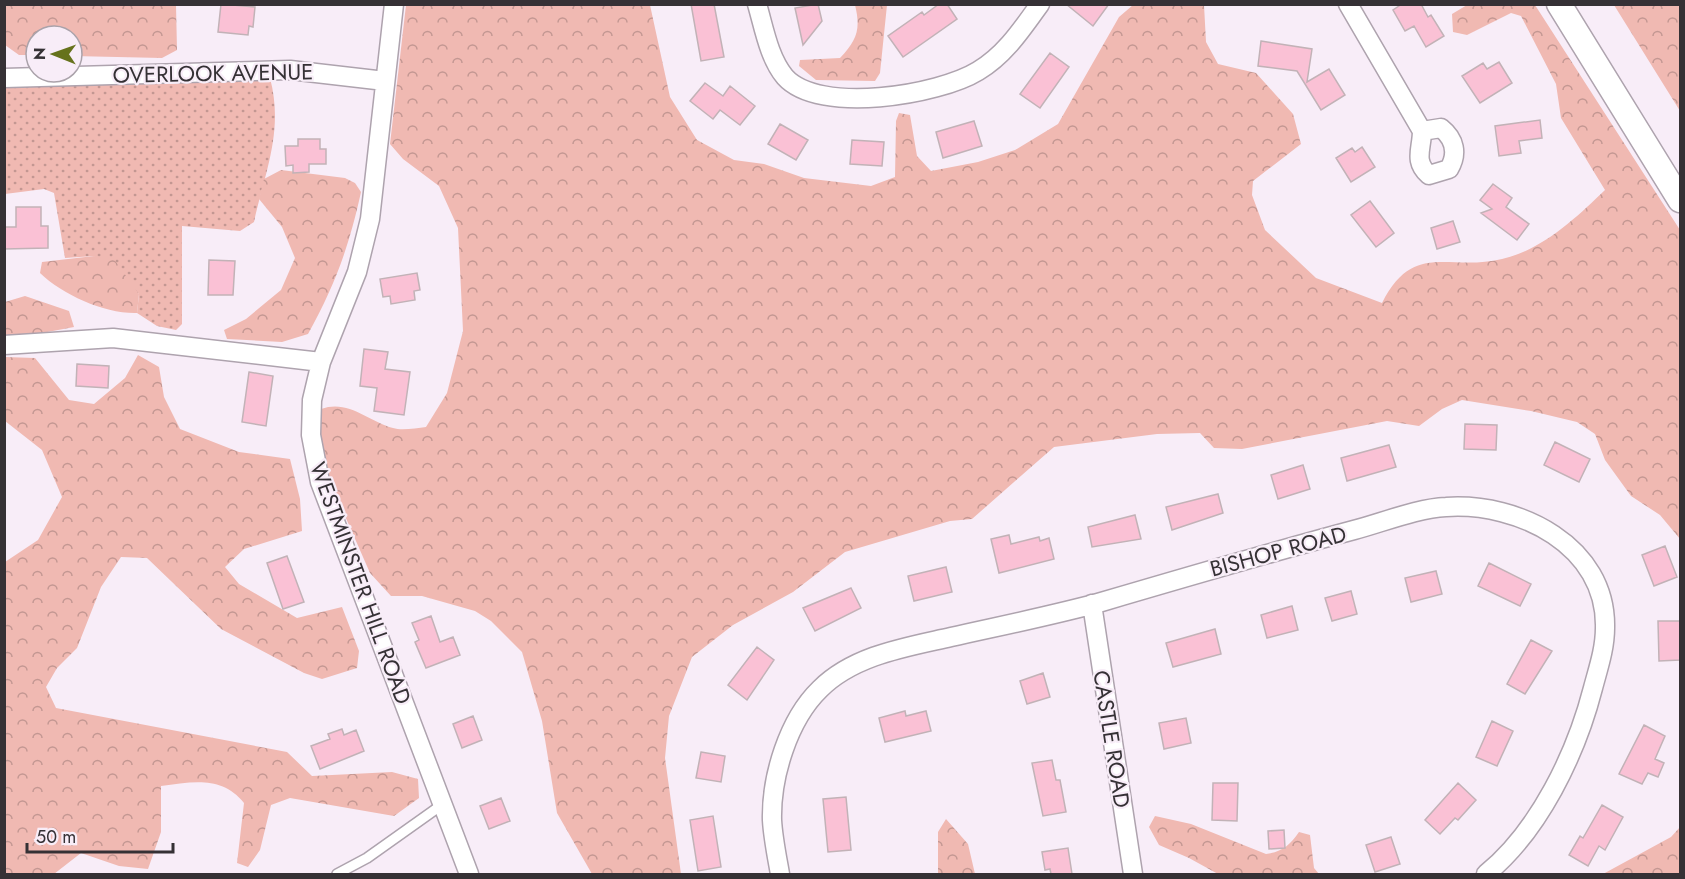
<svg xmlns="http://www.w3.org/2000/svg" width="1685" height="879" font-family="Jost,sans-serif">
<defs>
<pattern id="grass-dots" width="8" height="8" patternUnits="userSpaceOnUse" patternTransform="scale(1.5)"><rect width="8" height="8" fill="#f0b9b2"/><path d="M2 2h.1M6 6h.1" fill="none" stroke="#c39792" stroke-width="1.8" stroke-linecap="round"/></pattern>
<pattern id="forest-crowns" width="20" height="18" patternUnits="userSpaceOnUse" patternTransform="scale(1.5)"><rect width="20" height="18" fill="#f0b9b2"/><path d="M2 6a3 3 0 1 1 6 0M12 15a3 3 0 1 1 6 0" fill="none" stroke="#c39792"/></pattern>
</defs>
<rect width="100%" height="100%" fill="#f8edf8"/>
<path fill="url(#grass-dots)" d="M 270,78 C 284,131 265,171 254,222 L 240,231 L 182,226 L 182,324 L 176,330 L 157,326 L 137,313 L 139,294 L 94,256 L 65,258 L 54,193 L 44,189 L 5,194 L 4,84 Z"/>
<path fill="url(#forest-crowns)" d="M 4,5 L 176,5 L 177,50 L 162,58 L 72,56 L 72,36 L 36,36 L 36,55 L 19,55 L 5,45 Z
M 406,5 L 650,5 L 670,97 L 697,140 L 734,160 L 764,164 L 804,178 L 871,186 L 895,177 L 896,121 L 899,113 L 910,115 L 917,156 L 931,171 L 978,162 L 1015,150 L 1058,124 L 1119,17 L 1133,5 L 1204,5 L 1206,42 L 1218,64 L 1256,73 L 1293,114 L 1301,144 L 1253,181 L 1252,195 L 1265,230 L 1316,278 L 1382,303 C 1414,240 1448,272 1502,259 C 1542,250 1576,218 1605,190 L 1561,118 L 1556,84 L 1521,16 L 1511,13 L 1467,35 L 1453,32 L 1452,14 L 1467,5 L 1535,5 L 1680,230 L 1680,539 L 1660,515 L 1631,496 L 1605,460 L 1595,434 L 1577,422 L 1531,411 L 1462,400 L 1442,409 L 1419,426 L 1387,421 L 1242,449 L 1214,448 L 1200,433 L 1157,434 L 1054,447 L 972,519 L 950,521 L 845,552 L 793,592 L 733,625 L 692,657 L 669,716 L 665,758 L 681,874 L 592,874 L 557,813 L 542,721 L 522,652 L 491,621 L 475,611 L 422,596 L 391,596 L 370,573 L 331,484 L 321,442 L 321,409 C 348,399 368,421 393,428 C 402,431 416,428 426,427 L 447,393 L 463,331 L 458,228 L 439,186 L 403,159 L 390,144 Z
M 855,5 L 887,5 L 880,73 L 875,81 L 816,80 L 799,66 L 800,60 L 840,58 C 857,40 861,29 855,5 Z
M 1614,5 L 1680,5 L 1680,111 Z
M 281,170 L 345,178 L 355,183 L 361,192 C 349,247 335,285 308,334 L 282,342 L 227,339 L 224,330 L 246,319 L 281,290 L 295,258 L 282,227 L 259,199 L 264,179 Z
M 94,256 L 114,259 L 139,294 L 137,313 C 105,314 63,295 40,273 L 42,262 Z
M 25,296 L 69,311 L 74,327 L 5,340 L 5,302 Z
M 138,355 L 159,367 L 164,397 L 180,429 L 239,452 L 290,459 L 300,499 L 302,531 L 244,549 L 225,567 L 239,584 L 297,618 L 342,607 L 359,651 L 357,668 L 322,679 L 304,673 L 221,629 L 147,558 L 121,557 L 101,587 L 77,648 L 57,668 L 46,687 L 56,708 L 287,752 L 312,776 L 392,772 L 418,779 L 419,798 L 394,816 L 290,798 L 271,805 L 260,850 L 248,867 L 237,863 L 244,803 C 222,775 192,782 161,786 L 161,832 L 148,869 L 119,866 L 81,853 L 54,874 L 5,874 L 5,562 L 38,540 L 62,497 L 42,450 L 5,421 L 5,357 L 35,358 L 69,400 L 94,404 L 125,378 Z
M 1155,816 L 1191,824 L 1266,854 C 1282,852 1290,845 1299,832 L 1310,835 L 1314,868 L 1319,874 L 1218,874 L 1189,858 L 1159,845 L 1149,827 Z
M 946,819 L 968,844 L 975,874 L 938,874 L 938,832 Z
M 1680,827 L 1680,874 L 1603,874 L 1671,837 Z"/>
<path fill="#fac1d5" stroke="#c2b2b7" stroke-width="1.5" d="M 221,4 L 255,7 L 253,27 L 249,26 L 248,35 L 218,32 Z
M 691,4 L 714,4 L 724,57 L 701,61 Z
M 818,4 L 822,21 L 803,45 L 795,8 Z
M 939,4 L 947,4 L 957,19 L 903,57 L 888,36 L 922,12 L 924,15 Z
M 1066,4 L 1109,4 L 1093,26 Z
M 1402,4 L 1421,4 L 1428,17 L 1431,15 L 1444,36 L 1426,47 L 1414,26 L 1405,31 L 1393,10 Z
M 1261,41 L 1312,49 L 1307,82 L 1329,69 L 1345,95 L 1321,110 L 1297,71 L 1258,66 Z
M 1050,53 L 1069,67 L 1040,108 L 1020,94 Z
M 1499,62 L 1512,83 L 1480,103 L 1462,76 L 1483,63 L 1487,69 Z
M 705,83 L 723,96 L 730,86 L 755,106 L 740,125 L 720,110 L 713,119 L 690,101 Z
M 1540,120 L 1542,138 L 1519,141 L 1521,153 L 1499,156 L 1495,126 Z
M 974,121 L 982,146 L 943,158 L 936,132 Z
M 780,124 L 808,140 L 796,160 L 768,144 Z
M 298,139 L 320,139 L 320,149 L 326,149 L 326,164 L 309,164 L 309,172 L 293,173 L 293,165 L 286,166 L 285,146 L 298,146 Z
M 852,140 L 884,142 L 882,166 L 850,164 Z
M 1362,147 L 1375,167 L 1351,182 L 1336,158 L 1352,148 L 1355,152 Z
M 1493,184 L 1512,198 L 1506,207 L 1529,224 L 1517,240 L 1481,213 L 1492,209 L 1480,200 Z
M 1370,201 L 1394,233 L 1376,247 L 1351,215 Z
M 16,207 L 41,207 L 41,226 L 48,226 L 48,248 L 4,249 L 4,227 L 16,227 Z
M 1453,221 L 1460,242 L 1437,249 L 1431,228 Z
M 209,260 L 235,261 L 233,295 L 208,295 Z
M 417,273 L 420,290 L 414,291 L 415,300 L 391,304 L 390,296 L 383,297 L 380,279 Z
M 364,349 L 388,352 L 385,369 L 410,372 L 404,415 L 374,411 L 377,388 L 360,386 Z
M 77,364 L 109,366 L 108,388 L 76,386 Z
M 249,372 L 273,376 L 266,426 L 242,422 Z
M 1465,424 L 1497,425 L 1496,450 L 1464,449 Z
M 1555,442 L 1590,459 L 1579,482 L 1544,465 Z
M 1389,445 L 1396,467 L 1347,481 L 1341,458 Z
M 1303,465 L 1310,489 L 1278,499 L 1271,475 Z
M 1218,494 L 1223,513 L 1172,530 L 1166,507 Z
M 1135,515 L 1141,539 L 1092,547 L 1088,527 Z
M 1009,535 L 1011,544 L 1039,537 L 1040,541 L 1049,538 L 1054,559 L 999,573 L 991,539 Z
M 1665,546 L 1677,577 L 1654,586 L 1642,555 Z
M 287,556 L 304,602 L 283,609 L 267,563 Z
M 1489,563 L 1531,584 L 1520,606 L 1478,586 Z
M 946,567 L 952,592 L 914,601 L 908,576 Z
M 1436,571 L 1442,594 L 1411,602 L 1405,578 Z
M 851,588 L 861,608 L 815,631 L 803,608 Z
M 1351,591 L 1357,614 L 1332,621 L 1325,598 Z
M 1292,606 L 1298,630 L 1267,638 L 1261,615 Z
M 431,616 L 440,642 L 453,637 L 460,655 L 426,668 L 415,642 L 419,640 L 412,623 Z
M 1658,621 L 1680,621 L 1680,660 L 1659,661 Z
M 1215,629 L 1221,654 L 1173,667 L 1166,643 Z
M 1531,640 L 1552,651 L 1525,694 L 1507,684 Z
M 757,647 L 774,660 L 747,700 L 728,685 Z
M 1043,673 L 1050,697 L 1027,704 L 1020,681 Z
M 905,711 L 906,716 L 926,711 L 931,731 L 885,742 L 879,718 Z
M 473,716 L 482,740 L 462,748 L 453,724 Z
M 1186,718 L 1191,743 L 1164,749 L 1159,723 Z
M 1492,721 L 1513,731 L 1497,766 L 1476,757 Z
M 1644,725 L 1665,736 L 1655,759 L 1664,763 L 1658,777 L 1648,773 L 1642,784 L 1619,774 Z
M 342,729 L 344,735 L 356,730 L 364,751 L 320,769 L 311,746 L 330,739 L 328,734 Z
M 701,752 L 725,756 L 721,782 L 696,778 Z
M 1052,760 L 1056,780 L 1060,780 L 1066,812 L 1043,816 L 1032,763 Z
M 1213,783 L 1238,783 L 1237,821 L 1212,820 Z
M 1458,783 L 1476,800 L 1458,820 L 1455,818 L 1440,834 L 1425,820 Z
M 846,797 L 851,850 L 828,852 L 823,799 Z
M 501,798 L 510,821 L 489,829 L 480,806 Z
M 1602,805 L 1623,817 L 1605,850 L 1599,846 L 1588,866 L 1569,855 L 1580,836 L 1583,838 Z
M 713,816 L 721,867 L 698,871 L 690,820 Z
M 1284,830 L 1285,848 L 1269,849 L 1268,831 Z
M 1391,837 L 1400,864 L 1375,872 L 1366,845 Z
M 1068,848 L 1072,874 L 1051,874 L 1050,869 L 1045,870 L 1042,852 Z"/>
<g fill="none" stroke-linecap="round" stroke-linejoin="round">
<defs>
<path id="service" d="M 337,874 L 367,858 L 443,804"/>
<path id="minor" d="M 394,4 L 370,219 L 357,272 L 321,362 L 312,400 L 311,435 L 320,482 L 469,874
M 757,4 C 764,28 769,58 785,77 C 819,115 939,95 978,71 C 1005,55 1022,29 1040,4
M 1348,4 L 1422,131 C 1422,149 1413,161 1429,175 L 1449,169 C 1458,154 1455,139 1441,128 L 1422,131
M 4,78 L 290,70 L 385,81
M 4,345 L 113,338 L 321,362
M 1092,604 L 1133,874
M 780,874 C 777,857 773,838 772,820 C 771,777 788,720 820,689 C 854,655 907,647 951,637 C 1000,626 1050,616 1098,603 C 1183,578 1268,553 1354,530 C 1381,523 1418,508 1446,507 C 1519,502 1607,546 1605,628 C 1605,649 1598,669 1593,688 C 1576,754 1539,831 1486,874"/>
<path id="tertiary" d="M 1559,4 L 1680,200"/>
</defs>
<use href="#service" stroke="#aea3ae" stroke-width="12"/>
<use href="#minor" stroke="#aea3ae" stroke-width="21"/>
<use href="#tertiary" stroke="#aea3ae" stroke-width="27"/>
<use href="#service" stroke="#fff" stroke-width="9"/>
<use href="#minor" stroke="#fff" stroke-width="18"/>
<use href="#tertiary" stroke="#fff" stroke-width="24"/>
</g>
<g text-anchor="middle" stroke-width="4.5" stroke-linejoin="round" paint-order="stroke">
<g font-size="22" fill="#353135" stroke="#f8edf8">
<text transform="translate(213 73) rotate(-1)" y="8">OVERLOOK AVENUE</text>
<text transform="translate(1278 551) rotate(-15)" y="8">BISHOP ROAD</text>
<text transform="translate(361 583) rotate(70)" y="8">WESTMINSTER HILL ROAD</text>
<text transform="translate(1112 739) rotate(81)" y="8">CASTLE ROAD</text>
</g>
</g>
<rect width="1685" height="879" fill="none" stroke="#353135" stroke-width="12"/>
<g transform="translate(54 54) rotate(271)"><circle r="28" fill="#f8edf8" stroke="#aaa2aa" stroke-width="1.5"/>
<path d="M0-4.5L10 22L0 15L-10 22Z" fill="#66721c"/>
<text y="-9" font-size="16" font-weight="bold" text-anchor="middle" fill="#353135">N</text>
</g>
<path d="M27 843v9h146v-9" fill="none" stroke="#353135" stroke-width="3"/>
<text x="36" y="843" font-size="18" fill="#353135" stroke="#f8edf8" stroke-width="4.5" paint-order="stroke">50 m</text>
</svg>
